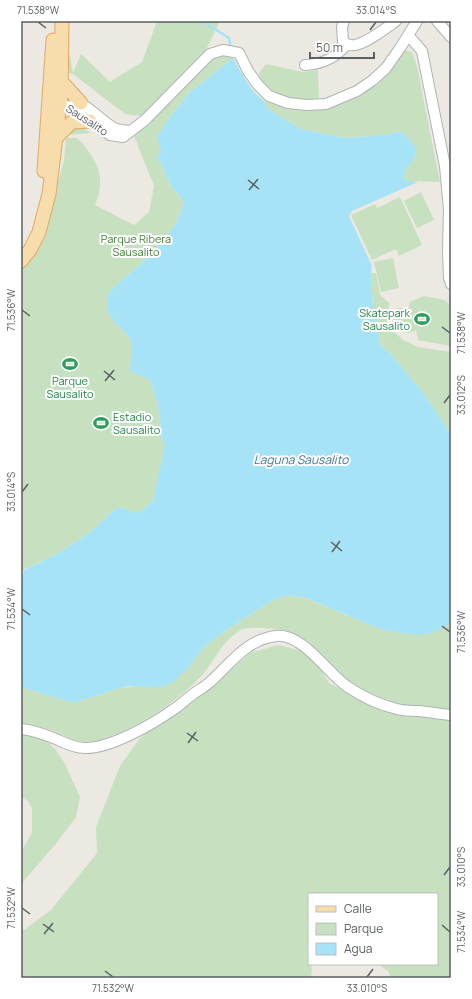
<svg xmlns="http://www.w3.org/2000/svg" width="472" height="999" font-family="Manrope,sans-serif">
<rect width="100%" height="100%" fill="#ece8e2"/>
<path fill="#c7e1c0" d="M 157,21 L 220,21 L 206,50 L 141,116 L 125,114 L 73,74 L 69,73 C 66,64 67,55 68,46 L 73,73 L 81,54 L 110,82 L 142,62 Z
M 404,50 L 412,52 L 417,66 L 440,182 L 404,181 L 405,169 L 414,160 L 403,132 L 381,135 L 345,138 L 301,129 L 268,109 L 263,100 L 286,109 L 315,110 L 354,98 L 380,81 Z
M 217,55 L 233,58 L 189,93 L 167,121 L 161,151 L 156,159 L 161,163 L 170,184 L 184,202 L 176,224 L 150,256 L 115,286 L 107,295 L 115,323 L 125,332 L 132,342 L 131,371 L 150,380 L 158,405 L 162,439 L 166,444 L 153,501 L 138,513 L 118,507 L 89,533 L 59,553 L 21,571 L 21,270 L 38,249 L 64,161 L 66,138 L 77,138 C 97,158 107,178 95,205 L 134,225 L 149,212 L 154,186 L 134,136 Z
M 266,64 L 303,72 L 318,70 L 319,98 C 296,102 280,97 260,83 L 259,73 Z
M 79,125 L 90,133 L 65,135 Z
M 421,192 L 434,220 L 417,228 L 404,201 Z
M 400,197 L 422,245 L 399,256 L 396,249 L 372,260 L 351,215 L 375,204 L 377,208 Z
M 393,258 L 399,288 L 381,292 L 374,262 Z
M 371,273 L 376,273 L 380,295 L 389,303 L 388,314 L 390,328 L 403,340 L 418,347 L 451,352 L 451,434 L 424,394 L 390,353 L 381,346 L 378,339 L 378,327 L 373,308 Z
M 424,296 L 445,300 L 451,306 L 451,346 L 418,340 L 416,330 C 414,331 410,333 407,333 C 395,333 390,316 397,308 L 401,308 L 408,310 L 410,302 Z
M 288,595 L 305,598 L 378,628 L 402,632 L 417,634 L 429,634 L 451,623 L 451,978 L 390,978 L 389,972 L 378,964 L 437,964 L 437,894 L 309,894 L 309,964 L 312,964 L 311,978 L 21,978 L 21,932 L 51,910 L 97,853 L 96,827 L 120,766 L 140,738 L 227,673 L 250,653 L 278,645 L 311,653 L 329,683 L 384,711 L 393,702 C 374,695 355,687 340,673 C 319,655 309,636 280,630 C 271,628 248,626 241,630 C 223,640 215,660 203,674 C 181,700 119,742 84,742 C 75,742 67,737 59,733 C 47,728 34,724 21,723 L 21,687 L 71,702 L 77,702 L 120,688 L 137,686 L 187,669 L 205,646 L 226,630 L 271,601 Z
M 38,733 L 54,748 L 64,762 L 80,797 L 76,817 L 55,845 L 21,884 L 21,852 L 32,833 L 32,808 L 28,801 L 21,797 L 21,734 Z"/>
<path fill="#a7e3f7" d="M 233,58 L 245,79 L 254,92 L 263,100 L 268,109 L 301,129 L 345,138 L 381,135 L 403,132 L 416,148 L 414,160 L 405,169 L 404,180 L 418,182 L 352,211 L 349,216 L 372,266 L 371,273 L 373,308 L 378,327 L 379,342 L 381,346 L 390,353 L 424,394 L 451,434 L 451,623 C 445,627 435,632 428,634 C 414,636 392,632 378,628 L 306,598 L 288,595 L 271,601 L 226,630 L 205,646 L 187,669 L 172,683 L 162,687 L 129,686 L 120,688 L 77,702 L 71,702 L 21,687 L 21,584 L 24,570 L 59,553 L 89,533 L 118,507 L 138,513 L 153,501 L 165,444 L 162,439 L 158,405 L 150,380 L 130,371 L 132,342 L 125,332 L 115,323 L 107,310 L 107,295 L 115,286 L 150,256 L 176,224 L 184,202 L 170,184 L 161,163 L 156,159 L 161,151 L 157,137 L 167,121 L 189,93 Z"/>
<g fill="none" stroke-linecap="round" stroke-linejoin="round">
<path stroke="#a7e3f7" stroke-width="2.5" d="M 205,21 L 207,24 L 229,38 L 231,49"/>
<defs>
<path id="minor" d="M 344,21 L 342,27 L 343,42 C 346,44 351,46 355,45 C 367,43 386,28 396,21
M 437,21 L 451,37
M 408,35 L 422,51 L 445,166 L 449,210 L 448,250 L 449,278 L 451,284
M 305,65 C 323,64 336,58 347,44
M 75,100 C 90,107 100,120 114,128 C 118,130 124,130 129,131
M 54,101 L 72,108 L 110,135 L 123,137 L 145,120 L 210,54 L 223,50 L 239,53 L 248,71 L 258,85 L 269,96 L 288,103 L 307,105 L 326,104 L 357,91 L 373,80 L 386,68 L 400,48 L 417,21
M 21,729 C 33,730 44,734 56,739 C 65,743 74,748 84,748 C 110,749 153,724 174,709 C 182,704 188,697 196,692 C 200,689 206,686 210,682 C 230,664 247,639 276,636 C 303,633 327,673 348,687 C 363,697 380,705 397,709 C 404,711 411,711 418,711 C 429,712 440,714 451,715"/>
<path id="major" d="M 61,81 L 81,103
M 56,138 L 72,122 L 90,121
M 44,171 L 53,40
M 21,261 L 30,250 L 39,232 L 49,194 L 61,96 L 62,21"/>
</defs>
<use href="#minor" stroke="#afb4b6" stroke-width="12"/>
<use href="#major" stroke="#e4a763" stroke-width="15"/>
<use href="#minor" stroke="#fff" stroke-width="10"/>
<use href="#major" stroke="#f7dcac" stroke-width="13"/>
</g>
<path fill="none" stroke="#5a5f61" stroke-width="1.5" d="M 38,22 L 46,28M 370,30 L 376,22M 248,180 L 259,189M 249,190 L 258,179M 22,310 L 30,316M 442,327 L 450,333M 104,371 L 115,380M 105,381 L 114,370M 444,403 L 450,395M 22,492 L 28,484M 331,542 L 342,551M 332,552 L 340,541M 22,609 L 30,615M 442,626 L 450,632M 187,733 L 198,741M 188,743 L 196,732M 444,875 L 450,867M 22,908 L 30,914M 43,924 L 54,932M 442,925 L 450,932M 44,934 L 53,923M 105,971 L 113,977M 367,977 L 373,969"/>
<defs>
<symbol id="stadium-bare" viewBox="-9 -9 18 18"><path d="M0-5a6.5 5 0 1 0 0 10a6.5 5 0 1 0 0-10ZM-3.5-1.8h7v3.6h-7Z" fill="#2e9e5b" stroke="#fff" stroke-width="2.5" paint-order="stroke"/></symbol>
</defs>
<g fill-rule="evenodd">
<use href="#stadium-bare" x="411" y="308" width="22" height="22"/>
<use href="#stadium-bare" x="59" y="353" width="22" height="22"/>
<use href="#stadium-bare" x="90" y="412" width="22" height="22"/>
</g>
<g text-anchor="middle" stroke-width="4" stroke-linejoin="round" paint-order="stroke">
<g font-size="11" fill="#5a5f61" stroke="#fff">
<text transform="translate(87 120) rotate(33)" y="4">Sausalito</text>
</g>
<g font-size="11" fill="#467f3c" stroke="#fff">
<text x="136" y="243">Parque Ribera<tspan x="136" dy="13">Sausalito</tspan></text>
</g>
<g font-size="11" fill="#27864d" stroke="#fff" text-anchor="end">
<text x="410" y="317">Skatepark<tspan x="410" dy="13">Sausalito</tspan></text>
<text x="70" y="385" text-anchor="middle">Parque<tspan x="70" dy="13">Sausalito</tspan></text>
<text x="113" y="421" text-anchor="start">Estadio<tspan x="113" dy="13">Sausalito</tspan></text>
</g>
<g font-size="12" font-style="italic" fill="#417b96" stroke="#fff">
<text x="301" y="464">Laguna Sausalito</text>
</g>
</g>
<rect width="472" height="999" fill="none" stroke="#ffffff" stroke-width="44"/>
<rect x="308" y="893" width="130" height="72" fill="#ffffff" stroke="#bdbfc0"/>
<rect x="316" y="906" width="20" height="6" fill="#f7dcac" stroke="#bdbfc0"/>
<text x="344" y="913" font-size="12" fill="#5a5f61">Calle</text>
<rect x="316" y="923" width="20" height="12" fill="#c7e1c0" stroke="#bdbfc0"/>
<text x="344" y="933" font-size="12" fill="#5a5f61">Parque</text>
<rect x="316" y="943" width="20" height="12" fill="#a7e3f7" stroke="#bdbfc0"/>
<text x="344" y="953" font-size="12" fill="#5a5f61">Agua</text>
<path d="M310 52v6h64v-6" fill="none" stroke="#5a5f61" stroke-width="2"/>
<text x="316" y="52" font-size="12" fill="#5a5f61" stroke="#ffffff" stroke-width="3" paint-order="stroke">50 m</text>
<rect x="22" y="22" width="428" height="955" fill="none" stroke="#5a5f61" stroke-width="1.5"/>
<g font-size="10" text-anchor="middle" fill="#5a5f61">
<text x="38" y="14">71.538°W</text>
<text x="376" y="14">33.014°S</text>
<text transform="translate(11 310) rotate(-90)" y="4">71.536°W</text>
<text transform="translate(461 333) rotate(-90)" y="4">71.538°W</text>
<text transform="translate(461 395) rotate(-90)" y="4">33.012°S</text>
<text transform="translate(11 492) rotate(-90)" y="4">33.014°S</text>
<text transform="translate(11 609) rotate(-90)" y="4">71.534°W</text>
<text transform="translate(461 632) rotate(-90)" y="4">71.536°W</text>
<text transform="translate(461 867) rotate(-90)" y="4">33.010°S</text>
<text transform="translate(11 908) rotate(-90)" y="4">71.532°W</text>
<text transform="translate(461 932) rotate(-90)" y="4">71.534°W</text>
<text x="113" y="992">71.532°W</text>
<text x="367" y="992">33.010°S</text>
</g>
</svg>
